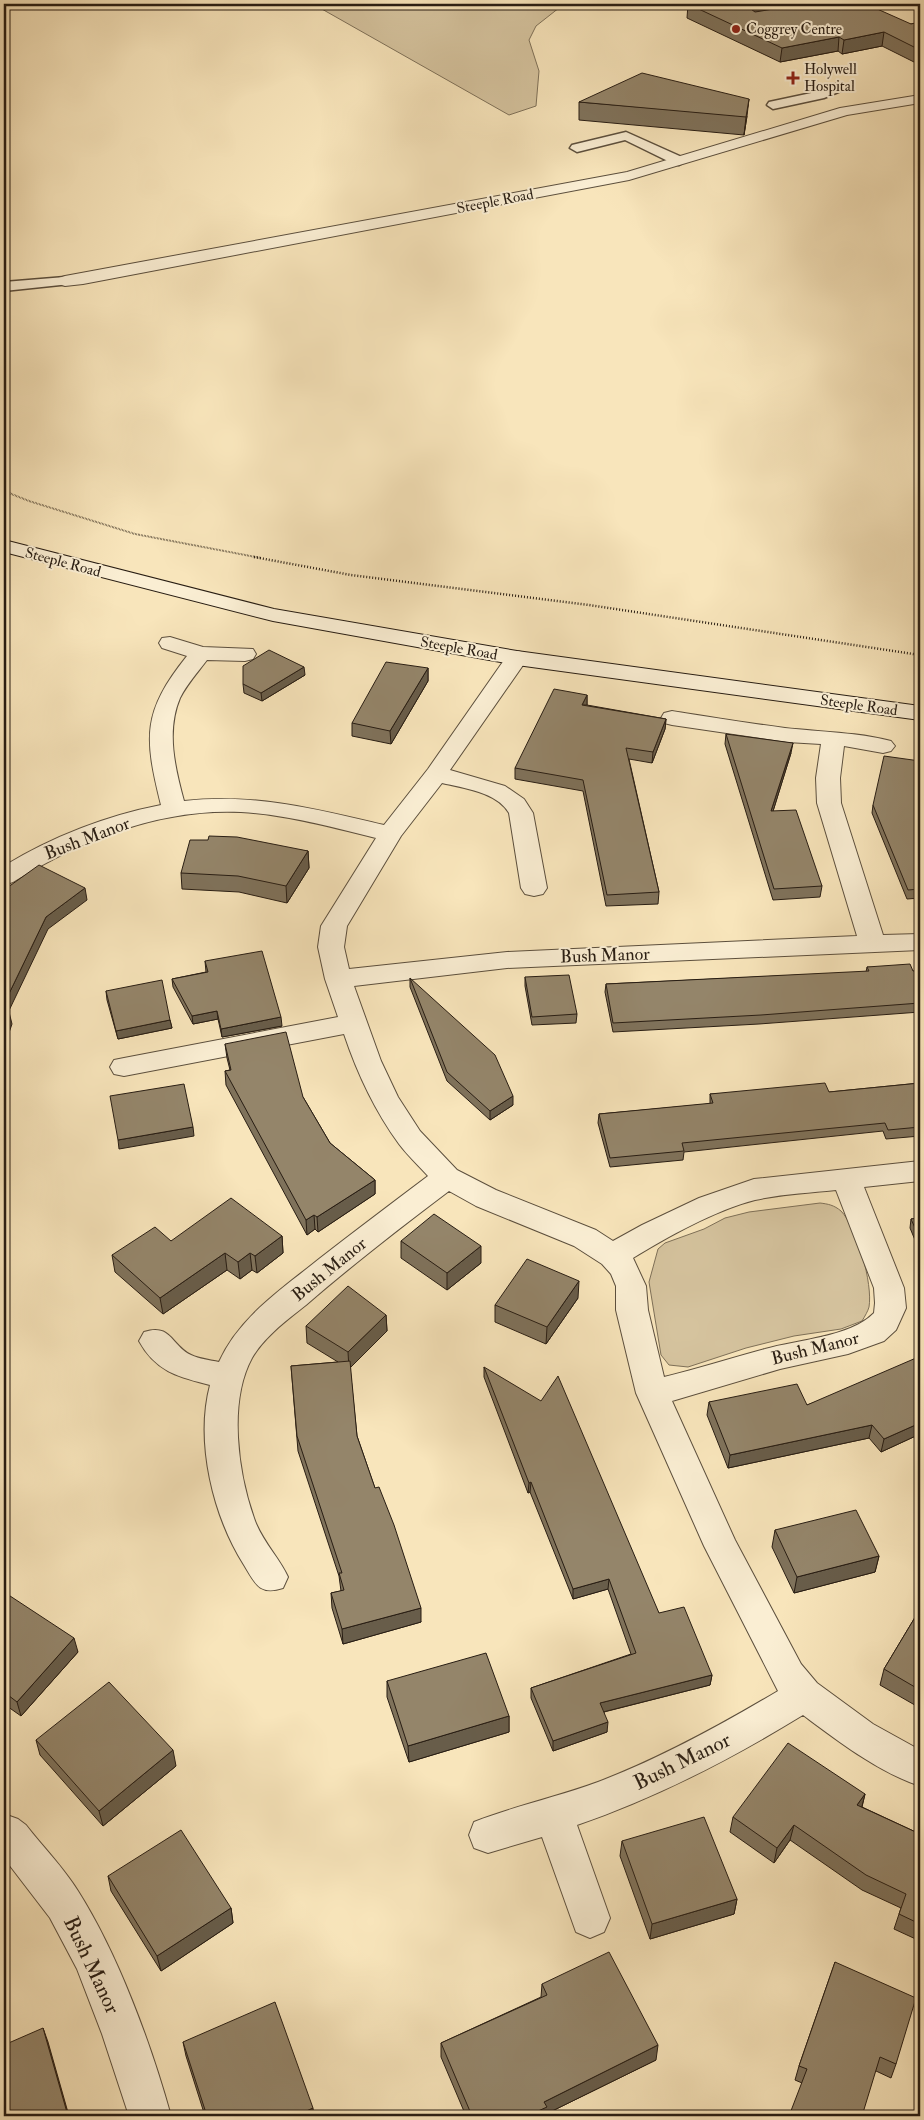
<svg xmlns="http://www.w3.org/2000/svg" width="924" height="2120" font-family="'IM FELL Double Pica',serif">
<rect width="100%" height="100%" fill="#f8e5bb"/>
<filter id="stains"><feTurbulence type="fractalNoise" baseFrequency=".004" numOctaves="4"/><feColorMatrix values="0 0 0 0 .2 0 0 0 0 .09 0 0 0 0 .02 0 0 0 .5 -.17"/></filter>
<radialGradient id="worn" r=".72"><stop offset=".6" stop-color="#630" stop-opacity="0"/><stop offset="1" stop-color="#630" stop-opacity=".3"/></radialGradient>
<path fill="#d5c39e" stroke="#7e7058" d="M 313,4 L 564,4 L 536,26 L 529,40 L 539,71 L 536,106 L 509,115 Z
M 820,1203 C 828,1204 834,1205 841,1211 C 857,1227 873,1284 869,1307 C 868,1311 865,1316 862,1321 L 841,1329 L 794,1336 L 746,1348 L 688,1367 L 669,1365 L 661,1355 L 649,1282 L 658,1249 L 665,1243 L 704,1229 L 725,1218 L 749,1212 Z"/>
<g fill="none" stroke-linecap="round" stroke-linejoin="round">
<defs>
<path id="lane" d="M 839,83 L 845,87 L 843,90 L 824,98 L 773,109 L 767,105 L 769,102 L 816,92 Z
M 626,132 L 684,158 L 686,161 L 679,165 L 674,164 L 625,140 L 577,152 L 570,148 L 572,145 Z
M 65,277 L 70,278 L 72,281 L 70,284 L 4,291 L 4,282 Z"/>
<path id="street" d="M 920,95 L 920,103 L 847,115 L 629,180 L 83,284 L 65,286 L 59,284 L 57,281 L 59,278 L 65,276 L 627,172 L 840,108 Z
M 170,637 L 203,647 L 253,649 L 256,654 L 253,659 L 245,661 L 207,660 C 198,672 187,684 180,698 C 166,731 175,768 184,801 C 255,793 316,809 384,825 L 428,769 L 509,653 L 517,651 L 525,653 L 528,658 L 450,770 L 505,786 L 524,799 L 533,813 L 547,888 L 543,894 L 534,896 L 525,894 L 521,888 L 509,813 C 497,792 463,788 442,783 L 401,836 L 347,926 L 344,947 L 349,969 L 507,952 L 857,936 L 817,803 L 816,778 L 821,744 L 787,742 L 672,725 L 664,723 L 661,718 L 664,713 L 672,711 C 710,717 747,723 785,728 C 821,732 856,732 891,741 L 895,746 L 891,751 L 883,753 L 844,746 L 840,778 L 841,803 L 883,935 L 920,934 L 920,950 L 507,968 L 354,986 L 381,1061 L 398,1097 L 420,1131 L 457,1170 L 496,1190 L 596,1230 L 613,1241 L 642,1225 L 699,1198 L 754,1179 L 920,1161 L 920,1181 L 864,1187 L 904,1288 L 906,1308 L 896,1330 L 884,1341 L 848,1354 L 780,1369 L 672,1401 L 735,1540 L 801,1664 L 817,1683 L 873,1724 L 920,1750 L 920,1786 C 878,1772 838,1741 803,1715 C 731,1759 656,1798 577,1825 L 610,1918 L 604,1932 L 590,1938 L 576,1932 L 542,1837 L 488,1853 L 474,1848 L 469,1835 L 474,1822 C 515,1806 557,1797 598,1782 C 661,1758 721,1725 778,1691 L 704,1546 L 636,1393 L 616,1310 L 616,1286 L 611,1274 L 602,1264 L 574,1246 L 476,1206 L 449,1191 C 400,1228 352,1265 306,1305 C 287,1320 264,1337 252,1358 C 228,1402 238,1473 254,1518 C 261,1540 279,1557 288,1577 L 283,1588 C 259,1596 255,1583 244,1565 C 213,1516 195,1442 210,1385 C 179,1377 156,1372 139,1341 L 144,1332 C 171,1323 171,1345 191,1355 C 199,1359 210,1360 219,1362 C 239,1317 282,1289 319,1259 C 355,1231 392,1203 428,1176 C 419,1166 408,1156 399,1144 C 375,1111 357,1073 344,1034 L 124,1076 L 114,1074 L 110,1067 L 114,1060 L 124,1058 L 338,1017 L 325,979 L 318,947 L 321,926 L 376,838 C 332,827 287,815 241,812 C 160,808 81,840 13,882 L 4,885 L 4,866 C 52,837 105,816 161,805 C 144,737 142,712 187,656 L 162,648 L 159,643 L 162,638 ZM 836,1190 L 874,1288 L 875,1303 L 874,1313 C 851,1337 796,1340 765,1349 C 731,1358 698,1369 664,1377 L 648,1310 L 646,1286 L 633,1258 C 667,1237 716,1210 755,1200 C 781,1194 809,1193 836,1190 Z
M 4,1814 L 18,1819 L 26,1825 C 43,1847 63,1867 78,1891 C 118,1954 151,2044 171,2116 L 129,2116 L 102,2034 L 77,1969 L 50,1918 L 4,1858 Z"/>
<path id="secondary" d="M 4,540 L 274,609 L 517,651 L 920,706 L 920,720 L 517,665 L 273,621 L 4,552 Z"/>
</defs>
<use href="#lane" stroke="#5c4f3d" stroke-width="3"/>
<use href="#street" stroke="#5c4f3d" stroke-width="2"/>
<use href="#secondary" stroke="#281d13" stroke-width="2"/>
<path stroke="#281d13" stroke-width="2" stroke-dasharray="0.5 1" stroke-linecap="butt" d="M 4,491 L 29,501 L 135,534 L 261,558"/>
<path stroke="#281d13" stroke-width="2.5" stroke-dasharray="1 2" stroke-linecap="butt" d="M 254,557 L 351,575 L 589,605 L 920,655"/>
<use href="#lane" fill="#faeed3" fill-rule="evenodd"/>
<use href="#street" fill="#faeed3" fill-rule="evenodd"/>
<use href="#secondary" fill="#faeed3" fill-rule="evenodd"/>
</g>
<path fill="#7f725b" stroke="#281d13" d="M 688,4 L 911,24 L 920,22 L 920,65 L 882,46 L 842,54 L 838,51 L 780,62 L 687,18 Z
M 579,102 L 747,116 L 744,135 L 579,120 Z
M 428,668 L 428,681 L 391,744 L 352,736 L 352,723 Z
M 305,675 L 262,701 L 244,693 L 243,684 Z
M 587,695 L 587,705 L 666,719 L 665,729 L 652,763 L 629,759 L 659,892 L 658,904 L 606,906 L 583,791 L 515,779 L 515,768 Z
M 726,734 L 791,753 L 773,811 L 822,886 L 820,897 L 773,900 L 725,744 Z
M 920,761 L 920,898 L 907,899 L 872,813 L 873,805 Z
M 208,840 L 308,851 L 309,868 L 287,903 L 239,892 L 182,889 L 181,873 Z
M 205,961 L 282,1026 L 222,1037 L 218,1019 L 193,1024 L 173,987 L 172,979 L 206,972 Z
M 867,967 L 913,971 L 920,971 L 920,1012 L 759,1024 L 613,1032 L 605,992 L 606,984 L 866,972 Z
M 525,977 L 577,1014 L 576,1023 L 532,1025 L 525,986 Z
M 410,978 L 513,1105 L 490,1120 L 447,1081 L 410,987 Z
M 106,991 L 170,1020 L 172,1028 L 118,1039 L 107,1000 Z
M 225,1044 L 303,1097 L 330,1143 L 375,1180 L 375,1194 L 318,1232 L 315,1229 L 307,1235 L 226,1085 L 225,1071 L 230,1070 L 227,1058 Z
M 920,1083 L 920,1136 L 886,1139 L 883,1131 L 684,1152 L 683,1160 L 610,1167 L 598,1123 L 599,1114 L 710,1104 L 710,1094 L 829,1092 Z
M 920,1218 L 920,1252 L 910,1228 L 911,1219 Z
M 282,1236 L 283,1253 L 257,1273 L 252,1270 L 240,1279 L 227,1270 L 163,1314 L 115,1272 L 112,1255 L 171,1241 Z
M 401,1241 L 481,1263 L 447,1290 L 401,1258 Z
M 578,1298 L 546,1344 L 495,1322 L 495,1305 Z
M 386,1315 L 387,1331 L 350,1368 L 357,1436 L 421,1622 L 343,1644 L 332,1608 L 331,1593 L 341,1591 L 339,1576 L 298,1451 L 291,1366 L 338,1362 L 307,1343 L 306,1326 Z
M 920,1364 L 920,1434 L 881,1452 L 869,1438 L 728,1468 L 707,1415 L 709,1402 L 807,1405 Z
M 484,1367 L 659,1613 L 712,1675 L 710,1685 L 604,1712 L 607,1732 L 553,1751 L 531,1698 L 531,1688 L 631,1654 L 608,1589 L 573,1599 L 530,1492 L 528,1493 L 484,1377 Z
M 775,1530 L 879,1556 L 875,1572 L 794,1593 L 772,1547 Z
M 4,1592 L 78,1652 L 21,1716 L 4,1704 Z
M 920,1609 L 920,1708 L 880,1685 L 884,1669 Z
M 387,1681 L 509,1716 L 509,1732 L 409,1762 L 387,1697 Z
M 36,1740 L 176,1766 L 103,1826 L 40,1755 Z
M 865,1794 L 862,1807 L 920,1834 L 920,1941 L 894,1929 L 901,1908 L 862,1890 L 790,1840 L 774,1863 L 730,1832 L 733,1817 Z
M 622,1841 L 737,1899 L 734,1914 L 650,1939 L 620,1856 Z
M 108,1876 L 231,1908 L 233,1923 L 161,1971 L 111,1891 Z
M 835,1962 L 896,2064 L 891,2078 L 876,2071 L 802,2083 L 795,2080 L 799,2066 Z
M 542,1984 L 656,2060 L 546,2114 L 546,2116 L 466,2116 L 441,2057 L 441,2043 L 541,1997 Z
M 183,2042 L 314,2116 L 205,2116 L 186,2056 Z"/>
<path fill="#685d4a" stroke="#281d13" d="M 753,4 L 823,4 L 755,16 L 748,7 Z
M 884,32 L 882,46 L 842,54 L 844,40 Z
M 839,37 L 838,51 L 780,62 L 782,48 Z
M 749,99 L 747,116 L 744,135 L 746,117 Z
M 304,667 L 305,675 L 262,701 L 261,693 Z
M 428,668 L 428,681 L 391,744 L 390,731 Z
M 587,695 L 587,705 L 582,705 Z
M 666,719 L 665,729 L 652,763 L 653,752 Z
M 793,743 L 791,753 L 770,821 L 771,811 Z
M 308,851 L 309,868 L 287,903 L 286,886 Z
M 85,888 L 87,900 L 48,929 L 4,1021 L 4,1004 L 46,917 Z
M 217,1011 L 218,1019 L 193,1024 L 192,1016 Z
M 9,1012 L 12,1024 L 4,1047 L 4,1028 Z
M 281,1017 L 282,1026 L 222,1037 L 221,1029 Z
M 170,1020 L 172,1028 L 118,1039 L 116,1031 Z
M 513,1096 L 513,1105 L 490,1120 L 490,1111 Z
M 193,1127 L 194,1136 L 119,1149 L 118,1140 Z
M 375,1180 L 375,1194 L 318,1232 L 317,1217 Z
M 314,1215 L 315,1229 L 307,1235 L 306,1220 Z
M 282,1236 L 283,1253 L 257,1273 L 255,1256 Z
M 481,1246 L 481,1263 L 447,1290 L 447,1273 Z
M 225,1253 L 227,1270 L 163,1314 L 160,1298 Z
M 250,1253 L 252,1270 L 240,1279 L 238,1262 Z
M 579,1281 L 578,1298 L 546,1344 L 547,1327 Z
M 386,1315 L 387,1331 L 349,1369 L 348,1352 Z
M 920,1423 L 920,1434 L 881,1452 L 884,1439 Z
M 872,1425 L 869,1438 L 728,1468 L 730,1455 Z
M 531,1482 L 530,1492 L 528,1493 L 529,1483 Z
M 879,1556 L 875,1572 L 794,1593 L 797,1577 Z
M 609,1579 L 608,1589 L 573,1599 L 573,1589 Z
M 421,1608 L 421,1622 L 343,1644 L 342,1629 Z
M 74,1638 L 78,1652 L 21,1716 L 17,1702 Z
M 712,1675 L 710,1685 L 599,1713 L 600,1703 Z
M 509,1716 L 509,1732 L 409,1762 L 408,1746 Z
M 608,1722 L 607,1732 L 553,1751 L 553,1741 Z
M 173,1750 L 176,1766 L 103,1826 L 99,1811 Z
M 865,1794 L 861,1810 L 857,1805 Z
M 794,1825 L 790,1840 L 774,1863 L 777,1848 Z
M 737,1899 L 734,1914 L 650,1939 L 652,1924 Z
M 231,1908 L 233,1923 L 161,1971 L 157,1956 Z
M 43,2028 L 48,2042 L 69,2116 L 68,2116 Z
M 658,2045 L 656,2060 L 546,2114 L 546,2116 L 527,2116 L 544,2102 Z
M 313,2108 L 314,2116 L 295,2116 Z"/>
<path fill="#94856a" stroke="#281d13" d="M 688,4 L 753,4 L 748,7 L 755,12 L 804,4 L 866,4 L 911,24 L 920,22 L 920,50 L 884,32 L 844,40 L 839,37 L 782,48 Z
M 642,73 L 749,99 L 746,117 L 579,102 Z
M 269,650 L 304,667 L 261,693 L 243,684 L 243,666 Z
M 386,662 L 428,668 L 390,731 L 352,723 Z
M 554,689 L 587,695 L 582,705 L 666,719 L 653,752 L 626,748 L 659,892 L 607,895 L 583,780 L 515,768 Z
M 726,734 L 793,743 L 771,811 L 796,810 L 822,886 L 774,889 Z
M 884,756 L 920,761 L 920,889 L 908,890 L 873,805 Z
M 209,836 L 237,837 L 308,851 L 286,886 L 238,876 L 181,873 L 190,840 L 208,840 Z
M 39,865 L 85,888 L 46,917 L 4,1004 L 4,890 Z
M 262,951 L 281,1017 L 221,1029 L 217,1011 L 192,1016 L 172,979 L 208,972 L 205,961 Z
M 910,964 L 913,971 L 920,971 L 920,1003 L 761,1015 L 613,1023 L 606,984 L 869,971 L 867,967 Z
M 569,975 L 577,1014 L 532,1017 L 525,977 Z
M 410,978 L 495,1055 L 513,1096 L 490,1111 L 447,1072 Z
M 162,980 L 170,1020 L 116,1031 L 106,991 Z
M 4,1012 L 9,1012 L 4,1028 Z
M 286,1032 L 303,1097 L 330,1143 L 375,1180 L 317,1217 L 314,1215 L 306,1220 L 225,1071 L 231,1070 L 225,1044 Z
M 825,1083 L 829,1092 L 920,1083 L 920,1127 L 888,1130 L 885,1123 L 682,1143 L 684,1151 L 610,1158 L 599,1114 L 713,1103 L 710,1094 Z
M 184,1084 L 193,1127 L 118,1140 L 110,1096 Z
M 231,1198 L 282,1236 L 255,1256 L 250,1253 L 238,1262 L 225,1253 L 160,1298 L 112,1255 L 155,1227 L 171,1241 Z
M 434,1214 L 481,1246 L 447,1273 L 401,1241 Z
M 920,1218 L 920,1239 L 911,1219 Z
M 527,1259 L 579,1281 L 547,1327 L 495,1305 Z
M 348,1286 L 386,1315 L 348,1352 L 306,1326 Z
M 916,1358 L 920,1364 L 920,1423 L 884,1439 L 872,1425 L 730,1455 L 709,1402 L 797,1384 L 807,1405 Z
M 350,1361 L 357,1436 L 375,1488 L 379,1487 L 394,1525 L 421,1608 L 342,1629 L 331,1593 L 344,1590 L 339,1573 L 342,1573 L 297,1436 L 291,1366 Z
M 484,1367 L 541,1401 L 558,1376 L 659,1613 L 684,1607 L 712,1675 L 600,1703 L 608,1722 L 553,1741 L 531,1688 L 636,1653 L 609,1579 L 573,1589 L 531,1482 L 529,1483 Z
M 856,1510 L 879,1556 L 797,1577 L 775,1530 Z
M 4,1592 L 74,1638 L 17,1702 L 4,1692 Z
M 920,1609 L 920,1690 L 884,1669 Z
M 486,1653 L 509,1716 L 408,1746 L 387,1681 Z
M 109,1682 L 173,1750 L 99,1811 L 36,1740 Z
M 788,1743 L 865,1794 L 857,1805 L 920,1834 L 920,1924 L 899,1914 L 906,1894 L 866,1875 L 794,1825 L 777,1848 L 733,1817 Z
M 704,1817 L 737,1899 L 652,1924 L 622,1841 Z
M 181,1830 L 231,1908 L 157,1956 L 108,1876 Z
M 609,1952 L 658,2045 L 544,2102 L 547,2107 L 527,2116 L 472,2116 L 441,2043 L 547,1995 L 542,1984 Z
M 835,1962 L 916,1998 L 896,2064 L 880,2057 L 862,2116 L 789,2116 L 807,2069 L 799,2066 Z
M 275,2002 L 313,2108 L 295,2116 L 207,2116 L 183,2042 Z
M 43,2028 L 68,2116 L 4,2116 L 4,2045 Z"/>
<g fill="#8f2418" stroke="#faeed3" stroke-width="2">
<circle cx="736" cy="29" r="5"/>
<path d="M790.5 70.5h5v5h5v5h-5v5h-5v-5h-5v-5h5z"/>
</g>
<g text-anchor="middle" stroke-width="4" stroke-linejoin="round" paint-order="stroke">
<g font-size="15" fill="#281d13" stroke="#faeed3" text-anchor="start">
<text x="746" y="34">Coggrey Centre</text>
<text x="804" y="74">Holywell<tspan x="804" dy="17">Hospital</tspan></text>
</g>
<g font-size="15" fill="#281d13" stroke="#faeed3">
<text transform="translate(495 201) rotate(-11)" y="5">Steeple Road</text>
<text transform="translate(63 562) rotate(15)" y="5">Steeple Road</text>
<text transform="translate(459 648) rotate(10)" y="5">Steeple Road</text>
<text transform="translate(859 705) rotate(8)" y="5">Steeple Road</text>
</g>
<g font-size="18" fill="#281d13" stroke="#faeed3">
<text transform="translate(87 838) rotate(-21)" y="6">Bush Manor</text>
<text transform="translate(605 955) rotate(-2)" y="6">Bush Manor</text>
<text transform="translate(329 1269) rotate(-39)" y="6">Bush Manor</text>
<text transform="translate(815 1348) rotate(-14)" y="6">Bush Manor</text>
</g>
<g font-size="21" fill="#281d13" stroke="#faeed3">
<text transform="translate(682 1761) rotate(-26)" y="7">Bush Manor</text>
<text transform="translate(92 1965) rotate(65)" y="7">Bush Manor</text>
</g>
</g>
<rect width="924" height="2120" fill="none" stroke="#f8e5bb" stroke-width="20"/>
<rect x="5" y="5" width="914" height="2110" fill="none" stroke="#281d13" stroke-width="2.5"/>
<rect x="10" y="10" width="904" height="2100" fill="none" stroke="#281d13"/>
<rect width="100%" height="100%" filter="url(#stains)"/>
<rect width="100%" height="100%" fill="url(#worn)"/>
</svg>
